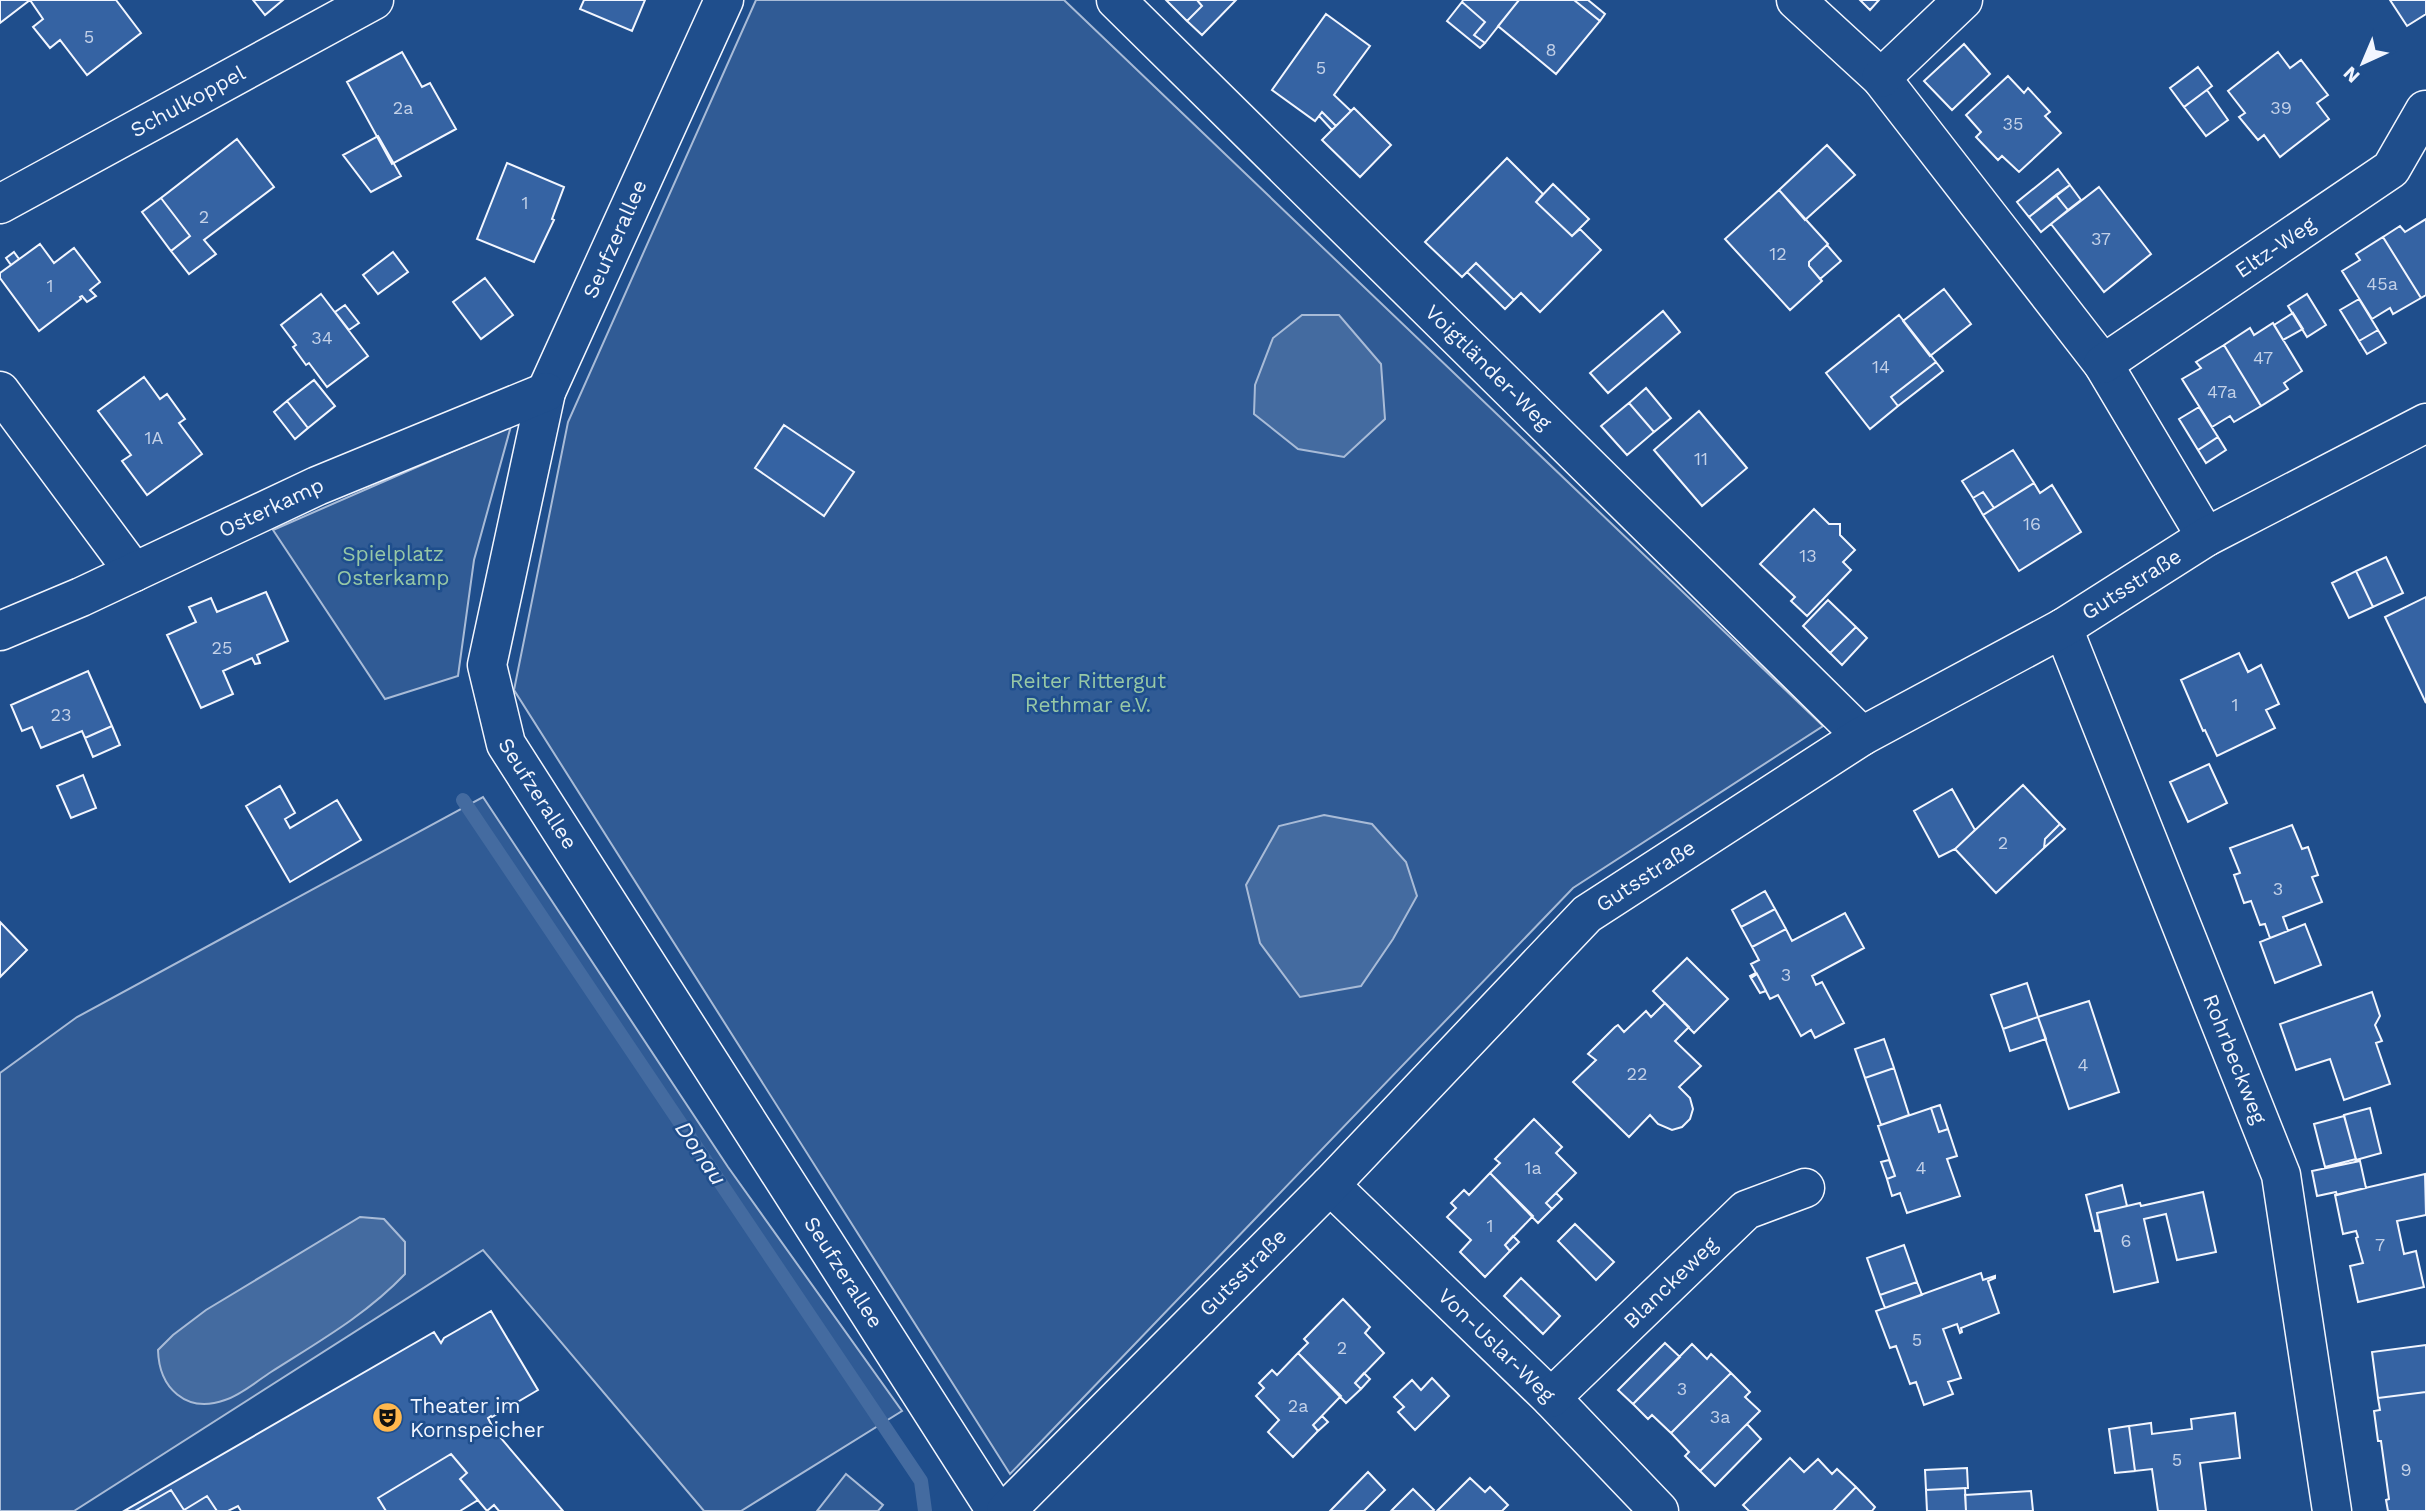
<svg xmlns="http://www.w3.org/2000/svg" width="2426" height="1511" font-family="'Work Sans',sans-serif">
<rect width="100%" height="100%" fill="#1f4e8c"/>
<path fill="#305b95" stroke="#a8bbd7" stroke-width="2" d="M 756,0 L 1064,0 L 1823,726 L 1573,888 L 1010,1474 L 514,690 L 568,422 Z
M 511,426 L 474,560 L 458,676 L 385,699 L 273,530 Z
M 483,797 L 728,1167 L 902,1411 L 741,1511 L 704,1511 L 483,1250 L 74,1511 L 0,1511 L 0,1073 L 77,1017 Z
M 846,1474 L 883,1505 L 878,1511 L 817,1511 Z"/>
<path fill="#446ba0" stroke="#a8bbd7" stroke-width="2" d="M 1302,315 L 1339,315 L 1381,364 L 1385,419 L 1344,457 L 1298,449 L 1254,414 L 1255,385 L 1273,338 Z
M 1324,815 L 1372,824 L 1406,862 L 1417,896 L 1393,939 L 1361,986 L 1300,997 L 1260,943 L 1246,885 L 1279,826 Z
M 360,1217 L 384,1219 L 405,1242 L 405,1274 C 366,1315 318,1342 271,1372 C 257,1381 241,1395 225,1400 C 186,1414 159,1388 158,1350 L 173,1335 L 206,1310 Z"/>
<g fill="none" stroke-linecap="round" stroke-linejoin="round">
<path stroke="#446ba0" stroke-width="14" d="M 463,800 L 921,1481 L 925,1511"/>
</g>
<path fill="#3563a3" stroke="#f2f6ff" stroke-width="2" d="M 0,0 L 30,0 L 0,23 Z
M 30,0 L 116,0 L 141,33 L 87,75 L 60,40 L 50,48 L 33,27 L 43,19 Z
M 253,0 L 283,0 L 265,15 Z
M 584,0 L 645,0 L 632,31 L 580,9 Z
M 1166,0 L 1197,0 L 1202,6 L 1187,21 Z
M 1197,0 L 1236,0 L 1202,35 L 1187,21 L 1202,6 Z
M 1463,0 L 1519,0 L 1485,43 L 1474,35 L 1485,22 L 1462,2 Z
M 1519,0 L 1574,0 L 1600,21 L 1556,74 L 1498,26 Z
M 1574,0 L 1588,0 L 1605,14 L 1600,21 Z
M 1860,0 L 1879,0 L 1870,10 Z
M 2390,0 L 2426,0 L 2426,14 L 2407,26 Z
M 1462,2 L 1485,22 L 1474,35 L 1485,43 L 1480,48 L 1447,21 Z
M 1326,14 L 1370,46 L 1334,95 L 1351,111 L 1336,126 L 1322,112 L 1315,121 L 1272,90 Z
M 1964,44 L 1990,74 L 1952,110 L 1924,81 Z
M 402,52 L 422,87 L 430,83 L 456,129 L 392,164 L 347,82 Z
M 2278,52 L 2290,68 L 2301,60 L 2328,95 L 2317,103 L 2329,119 L 2280,157 L 2264,135 L 2258,140 L 2239,117 L 2245,113 L 2228,91 Z
M 2198,67 L 2212,86 L 2184,107 L 2170,88 Z
M 2008,76 L 2024,93 L 2028,88 L 2050,112 L 2045,116 L 2061,133 L 2019,172 L 2002,156 L 1998,160 L 1976,137 L 1981,132 L 1966,115 Z
M 2207,90 L 2228,120 L 2206,136 L 2184,107 Z
M 1354,108 L 1391,145 L 1360,177 L 1322,140 Z
M 1322,112 L 1336,126 L 1332,130 L 1319,116 Z
M 378,136 L 401,176 L 371,192 L 343,155 Z
M 237,139 L 274,187 L 204,240 L 216,254 L 189,274 L 171,251 L 190,236 L 161,198 Z
M 1827,145 L 1855,175 L 1805,220 L 1779,190 Z
M 1507,158 L 1543,194 L 1536,202 L 1572,236 L 1580,229 L 1601,250 L 1540,312 L 1521,293 L 1514,300 L 1476,263 L 1462,277 L 1425,242 Z
M 507,163 L 564,187 L 552,219 L 554,220 L 534,262 L 477,239 Z
M 2058,169 L 2070,185 L 2029,217 L 2017,202 Z
M 1553,184 L 1589,219 L 1572,236 L 1536,202 Z
M 2070,185 L 2081,200 L 2068,210 L 2056,195 Z
M 2099,187 L 2151,254 L 2104,292 L 2051,224 Z
M 1779,190 L 1828,244 L 1809,262 L 1809,266 L 1822,281 L 1790,310 L 1725,239 Z
M 2056,195 L 2068,210 L 2041,232 L 2029,217 Z
M 161,198 L 190,236 L 171,251 L 142,212 Z
M 2426,219 L 2426,295 L 2421,298 L 2383,237 L 2400,226 L 2405,232 Z
M 2383,237 L 2421,298 L 2393,314 L 2390,308 L 2372,319 L 2342,271 L 2360,260 L 2356,254 Z
M 40,244 L 54,263 L 74,248 L 100,282 L 90,290 L 96,296 L 87,302 L 82,296 L 80,297 L 81,299 L 39,331 L 0,278 L 0,273 Z
M 1827,245 L 1841,261 L 1820,279 L 1809,266 L 1809,262 Z
M 14,252 L 19,259 L 11,265 L 6,258 Z
M 393,252 L 408,272 L 378,294 L 363,275 Z
M 1476,263 L 1514,300 L 1505,309 L 1467,272 Z
M 485,278 L 513,315 L 481,339 L 453,302 Z
M 1944,289 L 1971,324 L 1930,356 L 1903,321 Z
M 321,294 L 368,356 L 327,387 L 309,363 L 306,365 L 293,347 L 296,345 L 281,325 Z
M 2307,294 L 2326,325 L 2307,337 L 2288,306 Z
M 2359,299 L 2378,330 L 2359,341 L 2340,310 Z
M 345,305 L 359,323 L 349,330 L 335,312 Z
M 1663,311 L 1680,332 L 1608,393 L 1590,373 Z
M 2293,313 L 2303,329 L 2283,340 L 2274,325 Z
M 1899,315 L 1936,362 L 1891,397 L 1898,406 L 1870,429 L 1826,373 Z
M 2273,323 L 2302,371 L 2284,383 L 2288,389 L 2261,406 L 2224,345 L 2250,328 L 2254,335 Z
M 2378,330 L 2386,343 L 2367,354 L 2359,341 Z
M 2224,345 L 2261,406 L 2234,422 L 2230,416 L 2212,427 L 2182,379 L 2201,368 L 2196,362 Z
M 1936,362 L 1943,371 L 1898,406 L 1891,397 Z
M 144,377 L 160,399 L 167,394 L 185,419 L 179,423 L 202,454 L 147,495 L 122,461 L 131,455 L 98,411 Z
M 314,380 L 335,406 L 308,428 L 287,401 Z
M 1646,388 L 1671,418 L 1654,432 L 1629,403 Z
M 287,401 L 308,428 L 295,439 L 274,412 Z
M 1629,403 L 1654,432 L 1627,455 L 1601,426 Z
M 2199,407 L 2218,437 L 2198,450 L 2179,419 Z
M 1699,411 L 1747,468 L 1702,506 L 1654,450 Z
M 784,425 L 854,472 L 824,516 L 755,468 Z
M 2218,437 L 2226,450 L 2206,463 L 2198,450 Z
M 2013,450 L 2034,483 L 1994,508 L 1983,492 L 1973,498 L 1962,481 Z
M 2034,483 L 2040,493 L 2052,485 L 2081,532 L 2019,571 L 1983,515 Z
M 1983,492 L 1994,508 L 1983,515 L 1973,498 Z
M 1814,509 L 1829,524 L 1840,524 L 1840,535 L 1855,550 L 1843,562 L 1851,570 L 1807,616 L 1791,601 L 1795,597 L 1760,564 Z
M 2386,557 L 2403,593 L 2373,607 L 2356,571 Z
M 2356,571 L 2373,607 L 2349,618 L 2332,583 Z
M 266,592 L 288,641 L 257,655 L 260,663 L 255,664 L 252,658 L 223,671 L 233,694 L 201,708 L 167,635 L 196,622 L 189,607 L 211,598 L 217,612 Z
M 2426,597 L 2426,703 L 2385,617 Z
M 1828,600 L 1856,627 L 1830,653 L 1803,626 Z
M 1856,627 L 1867,638 L 1842,665 L 1830,653 Z
M 2239,653 L 2248,672 L 2261,665 L 2279,704 L 2266,710 L 2275,728 L 2217,756 L 2205,730 L 2203,731 L 2181,680 Z
M 88,671 L 112,726 L 85,738 L 82,731 L 41,748 L 32,727 L 22,731 L 11,705 Z
M 112,726 L 120,745 L 93,757 L 85,738 Z
M 2209,764 L 2227,803 L 2188,822 L 2170,782 Z
M 83,775 L 96,808 L 71,818 L 57,786 Z
M 2023,785 L 2060,824 L 2045,839 L 2044,848 L 1996,893 L 1955,849 Z
M 280,786 L 295,813 L 285,819 L 290,828 L 337,800 L 361,840 L 290,882 L 246,806 Z
M 1952,789 L 1975,830 L 1955,849 L 1939,857 L 1914,811 Z
M 2060,824 L 2065,829 L 2044,848 L 2045,839 Z
M 2292,825 L 2302,849 L 2308,847 L 2318,875 L 2312,877 L 2322,902 L 2283,917 L 2288,931 L 2270,938 L 2265,924 L 2260,925 L 2251,901 L 2244,903 L 2234,875 L 2240,873 L 2230,848 Z
M 1765,891 L 1775,909 L 1741,927 L 1732,910 Z
M 1775,909 L 1786,929 L 1752,947 L 1741,927 Z
M 1845,913 L 1864,948 L 1812,976 L 1816,985 L 1822,982 L 1844,1023 L 1815,1038 L 1811,1030 L 1801,1036 L 1778,995 L 1770,999 L 1757,974 L 1751,978 L 1750,976 L 1756,973 L 1751,964 L 1759,960 L 1752,947 L 1786,929 L 1792,941 Z
M 0,922 L 27,950 L 0,977 Z
M 2305,924 L 2321,965 L 2275,983 L 2260,942 Z
M 1687,958 L 1728,999 L 1694,1033 L 1653,991 Z
M 1757,974 L 1766,991 L 1760,993 L 1751,978 Z
M 2027,983 L 2038,1017 L 2003,1029 L 1991,995 Z
M 2372,992 L 2380,1016 L 2375,1025 L 2382,1041 L 2376,1043 L 2390,1084 L 2344,1100 L 2330,1059 L 2296,1070 L 2280,1024 Z
M 2089,1001 L 2119,1092 L 2069,1109 L 2038,1017 Z
M 1665,1003 L 1689,1027 L 1675,1041 L 1701,1066 L 1679,1087 L 1690,1098 L 1693,1109 L 1690,1119 L 1682,1127 L 1672,1130 L 1658,1124 L 1650,1115 L 1629,1137 L 1573,1082 L 1596,1060 L 1588,1054 L 1615,1027 L 1618,1025 L 1624,1032 L 1646,1011 L 1651,1017 Z
M 2038,1017 L 2046,1039 L 2010,1051 L 2003,1029 Z
M 1884,1039 L 1894,1068 L 1865,1078 L 1855,1049 Z
M 1894,1068 L 1909,1115 L 1881,1125 L 1865,1078 Z
M 1940,1105 L 1948,1129 L 1939,1132 L 1931,1108 Z
M 1931,1108 L 1939,1132 L 1948,1129 L 1957,1156 L 1947,1159 L 1960,1196 L 1907,1213 L 1900,1193 L 1892,1196 L 1887,1179 L 1895,1176 L 1878,1126 Z
M 2370,1108 L 2381,1153 L 2356,1160 L 2344,1115 Z
M 2344,1116 L 2356,1159 L 2325,1167 L 2314,1124 Z
M 1534,1119 L 1562,1147 L 1556,1153 L 1576,1173 L 1546,1203 L 1552,1209 L 1538,1223 L 1490,1173 L 1500,1163 L 1495,1159 Z
M 1889,1160 L 1895,1176 L 1887,1179 L 1881,1162 Z
M 2360,1161 L 2366,1188 L 2337,1195 L 2336,1192 L 2317,1196 L 2312,1171 Z
M 1490,1173 L 1533,1216 L 1505,1245 L 1510,1251 L 1485,1277 L 1460,1252 L 1471,1240 L 1447,1217 L 1456,1208 L 1451,1203 L 1464,1190 L 1469,1195 Z
M 2425,1174 L 2426,1215 L 2397,1221 L 2404,1254 L 2416,1251 L 2424,1287 L 2358,1302 L 2350,1266 L 2363,1263 L 2356,1238 L 2358,1237 L 2356,1231 L 2343,1234 L 2335,1195 Z
M 2122,1185 L 2127,1206 L 2097,1213 L 2100,1230 L 2095,1231 L 2086,1195 Z
M 2203,1192 L 2216,1252 L 2177,1260 L 2166,1214 L 2144,1219 L 2158,1282 L 2114,1292 L 2097,1213 L 2140,1203 L 2141,1206 Z
M 1556,1193 L 1562,1199 L 1552,1209 L 1546,1203 Z
M 1575,1224 L 1614,1262 L 1596,1280 L 1558,1241 Z
M 1513,1236 L 1519,1242 L 1510,1251 L 1505,1245 Z
M 1904,1245 L 1917,1282 L 1880,1295 L 1867,1258 Z
M 1981,1273 L 1983,1280 L 1995,1276 L 1995,1278 L 1988,1281 L 1999,1313 L 1961,1328 L 1962,1332 L 1960,1333 L 1957,1324 L 1943,1329 L 1961,1378 L 1948,1382 L 1953,1394 L 1924,1405 L 1916,1382 L 1910,1384 L 1896,1346 L 1890,1348 L 1876,1311 Z
M 1521,1278 L 1560,1316 L 1543,1334 L 1504,1296 Z
M 1917,1282 L 1922,1295 L 1885,1308 L 1880,1295 Z
M 1343,1299 L 1370,1327 L 1365,1333 L 1384,1353 L 1355,1383 L 1361,1389 L 1346,1403 L 1298,1353 L 1308,1343 L 1304,1339 Z
M 491,1311 L 538,1390 L 492,1417 L 491,1416 L 488,1418 L 494,1430 L 563,1511 L 499,1511 L 494,1505 L 487,1511 L 460,1479 L 467,1473 L 451,1454 L 378,1498 L 386,1511 L 241,1511 L 238,1506 L 228,1511 L 217,1511 L 207,1496 L 184,1510 L 171,1490 L 135,1511 L 124,1511 L 434,1332 L 441,1343 L 444,1338 Z
M 1665,1343 L 1680,1357 L 1633,1404 L 1618,1390 Z
M 1692,1344 L 1707,1359 L 1711,1354 L 1731,1373 L 1671,1433 L 1652,1415 L 1648,1419 L 1633,1404 Z
M 2426,1345 L 2426,1392 L 2378,1398 L 2372,1352 Z
M 1298,1353 L 1341,1396 L 1313,1425 L 1318,1431 L 1293,1457 L 1268,1432 L 1279,1420 L 1256,1396 L 1264,1388 L 1259,1383 L 1272,1370 L 1277,1375 Z
M 1364,1373 L 1370,1379 L 1361,1389 L 1355,1383 Z
M 1731,1373 L 1750,1392 L 1745,1397 L 1760,1411 L 1700,1471 L 1685,1456 L 1689,1452 L 1671,1433 Z
M 1432,1378 L 1449,1396 L 1415,1430 L 1398,1412 L 1404,1407 L 1394,1397 L 1412,1380 L 1421,1390 Z
M 2426,1392 L 2426,1511 L 2388,1511 L 2386,1500 L 2389,1499 L 2381,1441 L 2378,1441 L 2374,1411 L 2380,1410 L 2378,1398 Z
M 2235,1413 L 2240,1458 L 2200,1463 L 2206,1511 L 2158,1511 L 2152,1469 L 2135,1471 L 2129,1426 L 2151,1423 L 2152,1434 L 2192,1429 L 2191,1419 Z
M 1322,1416 L 1328,1422 L 1318,1431 L 1313,1425 Z
M 1747,1424 L 1761,1439 L 1715,1486 L 1700,1471 Z
M 2129,1426 L 2135,1471 L 2115,1473 L 2109,1429 Z
M 451,1454 L 467,1473 L 460,1479 L 478,1500 L 460,1511 L 386,1511 L 378,1498 Z
M 1790,1458 L 1804,1472 L 1818,1459 L 1832,1474 L 1837,1469 L 1856,1487 L 1833,1511 L 1749,1511 L 1743,1505 Z
M 1967,1468 L 1968,1488 L 1926,1490 L 1925,1470 Z
M 1368,1472 L 1385,1490 L 1364,1511 L 1330,1511 Z
M 1470,1478 L 1485,1492 L 1490,1487 L 1508,1505 L 1502,1511 L 1437,1511 Z
M 1856,1487 L 1875,1507 L 1872,1511 L 1833,1511 Z
M 1965,1488 L 1966,1511 L 1927,1511 L 1926,1490 Z
M 1413,1489 L 1434,1510 L 1433,1511 L 1391,1511 Z
M 171,1490 L 184,1510 L 207,1496 L 217,1511 L 135,1511 Z
M 2031,1491 L 2033,1511 L 1966,1511 L 1965,1495 Z"/>
<g fill="none" stroke-linecap="round" stroke-linejoin="round">
<defs>
<g id="minor">
<path id="s1" d="M 724,0 L 546,392 L 487,665 L 506,744 L 996,1511"/>
<path id="s2" d="M 1116,0 L 1862,736"/>
<path d="M 1796,0 L 1881,78 L 2103,364 L 2206,537"/>
<path d="M 1881,78 L 1963,0"/>
<path id="s3" d="M 0,204 L 374,0"/>
<path id="s4" d="M 2103,364 L 2391,169 L 2425,110"/>
<path d="M 0,391 L 134,572"/>
<path id="s5" d="M 2063,628 L 2281,1175 L 2332,1511"/>
<path id="s6" d="M 0,631 L 81,597 L 317,486 L 546,392"/>
<path id="s7" d="M 1330,1185 L 1551,1398 L 1659,1511"/>
<path id="s8" d="M 1551,1398 L 1746,1210 L 1805,1188"/>
<path id="s9" d="M 1006,1511 L 1330,1185 L 1587,914 L 1862,736 L 2063,628 L 2206,537 L 2426,423"/>
</g>
</defs>
<use href="#minor" stroke="#f2f6ff" stroke-width="41"/>
<use href="#minor" stroke="#1f4e8c" stroke-width="38"/>
</g>
<defs>
<symbol id="theatre-disc" viewBox="-11 -11 22 22"><circle r="9.5" fill="#ffb74d" stroke="#1f4e8c"/><path d="M-5-5.5Q0-4 5-5.5V0Q5 5 0 6Q-5 5-5 0ZM-3.3-2.5H-1v1.5H-3.3ZM1-2.5H3.3v1.5H1ZM-2.8 1Q0 5.5 2.8 1Z" fill="#111"/></symbol>
</defs>
<g fill-rule="evenodd">
<use href="#theatre-disc" x="370" y="1400" width="35" height="35"/>
</g>
<g text-anchor="middle" stroke-width="5" stroke-linejoin="round" paint-order="stroke">
<g font-size="18" fill="#c3d1e8">
<text x="89" y="43">5</text>
<text x="1551" y="56">8</text>
<text x="1321" y="74">5</text>
<text x="403" y="114">2a</text>
<text x="2281" y="114">39</text>
<text x="2013" y="130">35</text>
<text x="525" y="209">1</text>
<text x="204" y="223">2</text>
<text x="2101" y="245">37</text>
<text x="1778" y="260">12</text>
<text x="2382" y="290">45a</text>
<text x="50" y="292">1</text>
<text x="322" y="344">34</text>
<text x="2263" y="364">47</text>
<text x="1881" y="373">14</text>
<text x="2222" y="398">47a</text>
<text x="154" y="444">1A</text>
<text x="1701" y="465">11</text>
<text x="2032" y="530">16</text>
<text x="1808" y="562">13</text>
<text x="222" y="654">25</text>
<text x="2235" y="711">1</text>
<text x="61" y="721">23</text>
<text x="2003" y="849">2</text>
<text x="2278" y="895">3</text>
<text x="1786" y="981">3</text>
<text x="2083" y="1071">4</text>
<text x="1637" y="1080">22</text>
<text x="1533" y="1174">1a</text>
<text x="1921" y="1174">4</text>
<text x="1490" y="1232">1</text>
<text x="2126" y="1247">6</text>
<text x="2380" y="1251">7</text>
<text x="1917" y="1346">5</text>
<text x="1342" y="1354">2</text>
<text x="1682" y="1395">3</text>
<text x="1298" y="1412">2a</text>
<text x="1720" y="1423">3a</text>
<text x="2177" y="1466">5</text>
<text x="2406" y="1476">9</text>
</g>
<g font-size="21" fill="#f2f6ff" stroke="#1f4e8c">
<text dy="7" stroke="none"><textPath href="#s3" startOffset="214">Schulkoppel</textPath></text>
<text transform="translate(615 239) rotate(-66)" y="7">Seufzerallee</text>
<text dy="7" stroke="none"><textPath href="#s4" startOffset="208">Eltz-Weg</textPath></text>
<text dy="7" stroke="none"><textPath href="#s2" startOffset="523">Voigtländer-Weg</textPath></text>
<text dy="7" stroke="none"><textPath href="#s6" startOffset="298">Osterkamp</textPath></text>
<text dy="7" stroke="none"><textPath href="#s9" startOffset="1470">Gutsstraße</textPath></text>
<text dy="7" stroke="none"><textPath href="#s1" startOffset="850">Seufzerallee</textPath></text>
<text dy="7" stroke="none"><textPath href="#s9" startOffset="903">Gutsstraße</textPath></text>
<text dy="7" stroke="none"><textPath href="#s5" startOffset="464">Rohrbeckweg</textPath></text>
<text dy="7" stroke="none"><textPath href="#s1" startOffset="1418">Seufzerallee</textPath></text>
<text dy="7" stroke="none"><textPath href="#s9" startOffset="336">Gutsstraße</textPath></text>
<text dy="7" stroke="none"><textPath href="#s8" startOffset="166">Blanckeweg</textPath></text>
<text dy="7" stroke="none"><textPath href="#s7" startOffset="231">Von-Uslar-Weg</textPath></text>
</g>
<g font-size="21" fill="#97c8a6" stroke="#1f4e8c">
<text x="393" y="561">Spielplatz<tspan x="393" dy="24">Osterkamp</tspan></text>
<text x="1088" y="688">Reiter Rittergut<tspan x="1088" dy="24">Rethmar e.V.</tspan></text>
</g>
<g font-size="21" fill="#f2f6ff" stroke="#1f4e8c" text-anchor="start">
<text x="410" y="1413">Theater im<tspan x="410" dy="24">Kornspeicher</tspan></text>
</g>
<g font-size="23" font-style="italic" fill="#f2f6ff" stroke="#1f4e8c">
<text transform="translate(701 1153) rotate(56)" y="8">Donau</text>
</g>
</g>
<g transform="translate(2363 63) rotate(224)" stroke="#1f4e8c" stroke-width="5" paint-order="stroke">
<path d="M0-5L12 26L0 18L-12 26Z" fill="#f2f6ff"/>
<text y="-10" font-size="19" font-weight="bold" text-anchor="middle" fill="#f2f6ff">N</text>
</g>
</svg>
